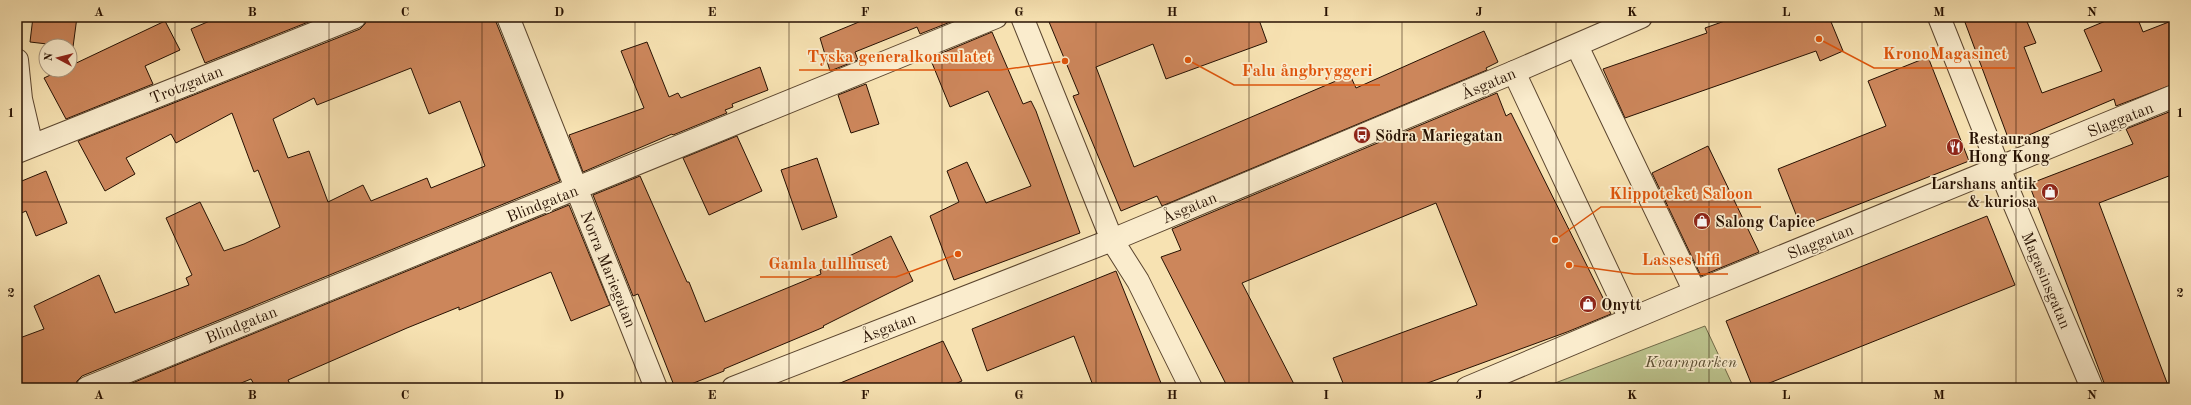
<svg xmlns="http://www.w3.org/2000/svg" width="2191" height="405" font-family="'Old Standard TT',serif">
<rect width="100%" height="100%" fill="#f7e2b2"/>
<filter id="stains"><feTurbulence type="fractalNoise" baseFrequency=".005" numOctaves="4"/><feColorMatrix values="0 0 0 0 .2 0 0 0 0 .09 0 0 0 0 .02 0 0 0 .5 -.17"/></filter>
<radialGradient id="worn" r=".72"><stop offset=".6" stop-color="#630" stop-opacity="0"/><stop offset="1" stop-color="#630" stop-opacity=".3"/></radialGradient>
<path fill="#bcc38d" stroke="#726a48" d="M 1705,326 L 1734,388 L 1542,388 Z"/>
<path fill="#cc865b" stroke="#271102" fill-rule="evenodd" d="M 33,17 L 77,17 L 73,47 L 30,42 Z
M 219,17 L 321,17 L 205,63 L 191,29 Z
M 367,17 L 494,17 L 560,181 L 82,376 L 77,381 L 75,388 L 17,388 L 17,339 L 44,329 L 34,306 L 99,275 L 115,313 L 189,285 L 186,278 L 192,275 L 166,218 L 200,202 L 224,251 L 244,244 L 280,227 L 258,170 L 254,172 L 232,113 L 176,143 L 171,134 L 126,158 L 135,174 L 105,191 L 78,141 L 360,29 L 365,24 ZM 411,68 L 429,114 L 460,101 L 485,166 L 431,188 L 427,178 L 371,201 L 363,185 L 328,202 L 309,151 L 288,158 L 273,119 L 314,98 L 317,105 Z
M 871,17 L 963,17 L 920,34 L 917,27 L 855,52 L 858,60 L 830,71 L 820,38 Z
M 1047,17 L 1258,17 L 1267,42 L 1166,79 L 1153,44 L 1096,67 L 1134,167 L 1350,75 L 1356,88 L 1484,31 L 1498,62 L 1486,68 L 1487,70 L 1162,206 L 1157,196 L 1121,211 L 1073,96 L 1079,94 Z
M 1736,17 L 1829,17 L 1843,51 L 1820,61 L 1816,51 L 1625,118 L 1603,69 L 1707,33 L 1705,28 Z
M 1963,17 L 2025,17 L 2036,43 L 2024,47 L 2042,93 L 2102,71 L 2084,30 L 2115,17 L 2137,17 L 2143,32 L 2174,20 L 2174,84 L 2116,106 L 2114,99 L 2010,143 Z
M 165,21 L 180,50 L 145,66 L 153,84 L 66,119 L 44,78 L 61,70 L 70,70 L 70,66 Z
M 992,32 L 1023,104 L 1031,101 L 1036,111 L 1080,233 L 954,280 L 930,216 L 959,202 L 947,171 L 967,162 L 986,203 L 1031,186 L 988,91 L 950,107 L 930,58 Z
M 647,42 L 669,97 L 678,93 L 681,98 L 760,67 L 768,90 L 732,104 L 733,107 L 725,110 L 727,113 L 673,135 L 672,134 L 583,172 L 569,135 L 644,108 L 621,51 Z
M 1928,57 L 1969,161 L 1801,227 L 1778,169 L 1886,126 L 1868,81 Z
M 866,84 L 879,124 L 851,133 L 838,95 Z
M 1497,93 L 1506,116 L 1511,113 L 1611,314 L 1567,332 L 1414,388 L 1345,388 L 1333,358 L 1477,305 L 1436,203 L 1242,283 L 1296,388 L 1228,388 L 1161,257 L 1181,250 L 1172,229 Z
M 2174,110 L 2174,174 L 2099,203 L 2169,388 L 2106,388 L 2029,184 L 2133,144 L 2126,129 Z
M 737,136 L 762,191 L 709,215 L 683,158 Z
M 1708,146 L 1759,252 L 1701,276 L 1652,173 Z
M 817,158 L 837,217 L 802,230 L 781,170 Z
M 46,171 L 67,223 L 36,236 L 26,211 L 17,215 L 17,183 Z
M 640,176 L 687,282 L 689,282 L 705,322 L 821,274 L 820,270 L 891,236 L 913,281 L 823,326 L 824,327 L 724,369 L 724,371 L 681,388 L 675,388 L 638,294 L 633,296 L 593,195 Z
M 569,205 L 610,305 L 571,321 L 551,272 L 459,310 L 459,307 L 407,328 L 288,380 L 292,388 L 256,388 L 251,379 L 229,388 L 120,388 Z
M 1987,216 L 2015,285 L 1757,388 L 1753,388 L 1726,321 Z
M 1116,271 L 1163,388 L 1094,388 L 1074,336 L 987,371 L 972,329 Z
M 943,341 L 962,381 L 945,388 L 828,388 Z"/>
<g fill="none" stroke-linecap="round" stroke-linejoin="round">
<defs>
<path id="minor" d="M 508,17 L 656,388
M 1939,17 L 1999,168 L 2092,388
M 1577,46 L 1695,292
M 17,60 L 21,99 L 32,146
M 1514,72 L 1630,319
M 17,152 L 355,17
M 87,388 L 996,17
M 1467,388 L 1695,292 L 2174,96"/>
<path id="tertiary" d="M 1022,17 L 1112,240 L 1138,281 L 1191,388
M 733,388 L 1112,240 L 1514,72 L 1641,17"/>
</defs>
<use href="#minor" stroke="#5b452e" stroke-width="24"/>
<use href="#tertiary" stroke="#5b452e" stroke-width="24"/>
<use href="#minor" stroke="#faeccd" stroke-width="22"/>
<use href="#tertiary" stroke="#faeccd" stroke-width="22"/>
</g>
<path fill="none" stroke="#271102" stroke-width="1" stroke-opacity="0.55" d="M 175,17 L 175,388M 329,17 L 329,388M 482,17 L 482,388M 635,17 L 635,388M 789,17 L 789,388M 942,17 L 942,388M 1096,17 L 1096,388M 1249,17 L 1249,388M 1402,17 L 1402,388M 1556,17 L 1556,388M 1709,17 L 1709,388M 1862,17 L 1862,388M 2016,17 L 2016,388M 17,202 L 2174,202"/>
<defs>
<symbol id="bus-disc" viewBox="-11 -11 22 22"><circle r="9.5" fill="#8f2418" stroke="#faeccd"/><path d="M-5-6H5V4H4V6H2V4H-2V6H-4V4H-5ZM-3.5-4V0h7V-4ZM-3.5 1.2v1.5H-2V1.2ZM2 1.2v1.5H3.5V1.2Z" fill="#fff"/></symbol>
<symbol id="restaurant-disc" viewBox="-11 -11 22 22"><circle r="9.5" fill="#8f2418" stroke="#faeccd"/><path d="M-5-6h1v4h1v-4h1v4h1v-4h1v5L-1.5 .5V6h-2V.5L-5-1ZM5-6V6H3V1.5H1.5Q1.5-4 5-6Z" fill="#fff"/></symbol>
<symbol id="shop-disc" viewBox="-11 -11 22 22"><circle r="9.5" fill="#8f2418" stroke="#faeccd"/><path d="M-5-2.5h2.3a2.7 3.5 0 0 1 5.4 0H5L5.5 6h-11ZM-1.5-2.5h3a1.5 2.3 0 0 0-3 0Z" fill="#fff"/></symbol>
</defs>
<g fill-rule="evenodd">
<use href="#bus-disc" x="1352" y="125" width="20" height="20"/>
<use href="#restaurant-disc" x="1945" y="137" width="20" height="20"/>
<use href="#shop-disc" x="2040" y="182" width="20" height="20"/>
<use href="#shop-disc" x="1692" y="211" width="20" height="20"/>
<use href="#shop-disc" x="1578" y="294" width="20" height="20"/>
</g>
<g text-anchor="middle" stroke-width="3.5" stroke-linejoin="round" paint-order="stroke">
<g font-size="16" fill="#271102" stroke="#faeccd">
<text transform="translate(1488 83) rotate(-23)" y="6">Åsgatan</text>
<text transform="translate(186 84) rotate(-22)" y="6">Trotzgatan</text>
<text transform="translate(2120 119) rotate(-22)" y="6">Slaggatan</text>
<text transform="translate(542 203) rotate(-22)" y="6">Blindgatan</text>
<text transform="translate(1189 207) rotate(-23)" y="6">Åsgatan</text>
<text transform="translate(1820 241) rotate(-22)" y="6">Slaggatan</text>
<text transform="translate(609 269) rotate(68)" y="6">Norra Mariegatan</text>
<text transform="translate(2047 280) rotate(67)" y="6">Magasinsgatan</text>
<text transform="translate(241 324) rotate(-22)" y="6">Blindgatan</text>
<text transform="translate(888 327) rotate(-21)" y="6">Åsgatan</text>
</g>
<g font-size="16" font-weight="bold" fill="#271102" stroke="#faeccd" text-anchor="start">
<text x="1375" y="141">Södra Mariegatan</text>
<text x="1968" y="144">Restaurang<tspan x="1968" dy="18">Hong Kong</tspan></text>
<text x="2037" y="189" text-anchor="end">Larshans antik<tspan x="2037" dy="18">&amp; kuriosa</tspan></text>
<text x="1715" y="227">Salong Capice</text>
<text x="1601" y="310">Onytt</text>
</g>
<g font-size="16" font-style="italic" fill="#5b4f33" stroke="#faeccd">
<text x="1691" y="367">Kvarnparken</text>
</g>
</g>
<path fill="none" stroke="#de550c" stroke-width="1.5" d="M1819 39L1874 68H2015M1065 61L1001 70H799M1188 60L1234 85H1380M1555 240L1601 207H1761M1569 265L1634 274H1728M958 254L896 277H760"/>
<g fill="#de550c" stroke="#faeccd" stroke-width="1.5">
<circle cx="1819" cy="39" r="4"/>
<circle cx="1065" cy="61" r="4"/>
<circle cx="1188" cy="60" r="4"/>
<circle cx="1555" cy="240" r="4"/>
<circle cx="1569" cy="265" r="4"/>
<circle cx="958" cy="254" r="4"/>
</g>
<g font-size="17" text-anchor="middle" font-weight="bold" fill="#de550c" stroke="#faeccd" stroke-width="3.5" stroke-linejoin="round" paint-order="stroke">
<text x="1945" y="59">KronoMagasinet</text>
<text x="900" y="62">Tyska generalkonsulatet</text>
<text x="1307" y="76">Falu ångbryggeri</text>
<text x="1681" y="199">Klippoteket Saloon</text>
<text x="1681" y="265">Lasses hifi</text>
<text x="828" y="269">Gamla tullhuset</text>
</g>
<rect width="2191" height="405" fill="none" stroke="#f7e2b2" stroke-width="44"/>
<g transform="translate(58 58) rotate(277)"><circle r="19" fill="#faeccd" stroke="#a6947c"/>
<path d="M0-3L7 15L0 10L-7 15Z" fill="#8f2418"/>
<text y="-6" font-size="11" font-weight="bold" text-anchor="middle" fill="#271102">N</text>
</g>
<rect x="22" y="22" width="2147" height="361" fill="none" stroke="#271102" stroke-width="1.5"/>
<g font-size="13" text-anchor="middle" font-weight="bold" fill="#271102">
<text x="99" y="16">A</text>
<text x="252" y="16">B</text>
<text x="405" y="16">C</text>
<text x="559" y="16">D</text>
<text x="712" y="16">E</text>
<text x="865" y="16">F</text>
<text x="1019" y="16">G</text>
<text x="1172" y="16">H</text>
<text x="1326" y="16">I</text>
<text x="1479" y="16">J</text>
<text x="1632" y="16">K</text>
<text x="1786" y="16">L</text>
<text x="1939" y="16">M</text>
<text x="2092" y="16">N</text>
<text x="11" y="117">1</text>
<text x="2180" y="117">1</text>
<text x="11" y="297">2</text>
<text x="2180" y="297">2</text>
<text x="99" y="399">A</text>
<text x="252" y="399">B</text>
<text x="405" y="399">C</text>
<text x="559" y="399">D</text>
<text x="712" y="399">E</text>
<text x="865" y="399">F</text>
<text x="1019" y="399">G</text>
<text x="1172" y="399">H</text>
<text x="1326" y="399">I</text>
<text x="1479" y="399">J</text>
<text x="1632" y="399">K</text>
<text x="1786" y="399">L</text>
<text x="1939" y="399">M</text>
<text x="2092" y="399">N</text>
</g>
<rect width="100%" height="100%" filter="url(#stains)"/>
<rect width="100%" height="100%" fill="url(#worn)"/>
</svg>
